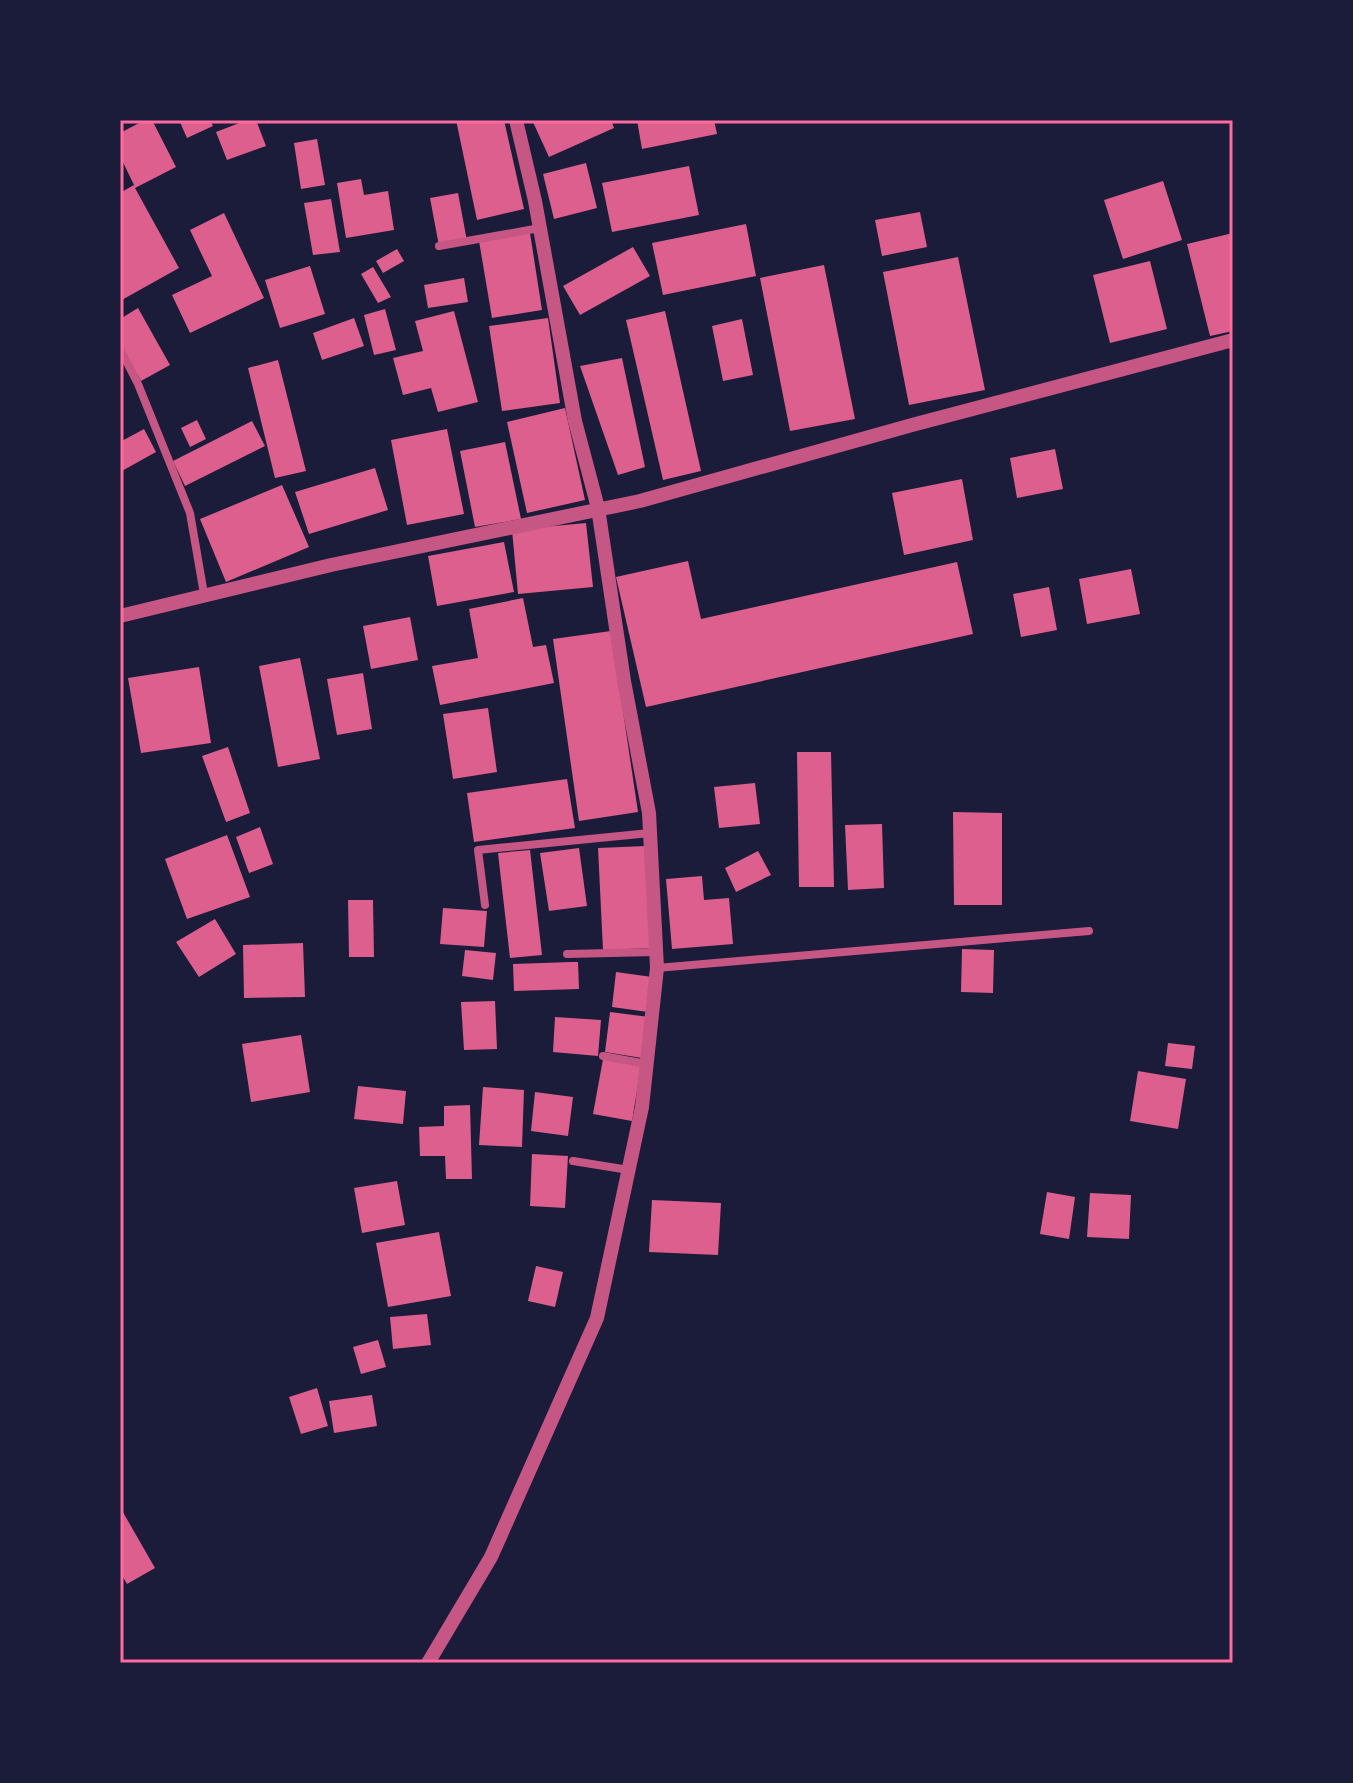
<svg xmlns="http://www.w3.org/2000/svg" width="1353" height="1783" font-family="Poppins,sans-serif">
<rect width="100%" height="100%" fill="#1b1b3a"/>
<path fill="#dd5f8e" d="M 145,120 L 152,120 L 176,167 L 135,188 L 179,268 L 120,301 L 120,193 L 134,185 L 120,156 L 120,133 Z
M 179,120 L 210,120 L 213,126 L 187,138 Z
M 247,120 L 256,120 L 266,146 L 227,160 L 216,132 Z
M 456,120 L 504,120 L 524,209 L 477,220 Z
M 532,120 L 611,120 L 614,128 L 549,157 Z
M 637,120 L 714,120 L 717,134 L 642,149 Z
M 317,139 L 325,185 L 301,189 L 294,143 Z
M 586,163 L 597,208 L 554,219 L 543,174 Z
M 689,166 L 699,215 L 612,232 L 602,183 Z
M 361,179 L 364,195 L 388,191 L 394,230 L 346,238 L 337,183 Z
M 1163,181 L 1182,240 L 1123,259 L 1104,200 Z
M 458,193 L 467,241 L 439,246 L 430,198 Z
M 331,199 L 340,252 L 313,255 L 304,203 Z
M 920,212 L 927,247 L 882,256 L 875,220 Z
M 224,213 L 264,298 L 190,333 L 172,295 L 212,276 L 190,230 Z
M 746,224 L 756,276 L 663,295 L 652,243 Z
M 530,233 L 542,310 L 492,318 L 479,241 Z
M 1233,233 L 1233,331 L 1210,336 L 1187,244 Z
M 633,247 L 650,276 L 580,315 L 563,286 Z
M 397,249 L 404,261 L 383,273 L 376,261 Z
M 958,257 L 985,390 L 909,405 L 883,272 Z
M 1150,261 L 1167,329 L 1110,343 L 1093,275 Z
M 824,265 L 855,419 L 790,431 L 760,278 Z
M 310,266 L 325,314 L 280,328 L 265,280 Z
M 373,267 L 391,297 L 378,303 L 361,274 Z
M 464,278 L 468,302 L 428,308 L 424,285 Z
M 138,308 L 170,365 L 141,381 L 120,344 L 120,319 Z
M 385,309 L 396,350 L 374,355 L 364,315 Z
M 454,311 L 478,402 L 438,412 L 431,388 L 403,395 L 393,358 L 423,351 L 415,321 Z
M 665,311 L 701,471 L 663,480 L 626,320 Z
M 354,318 L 364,346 L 322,360 L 313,333 Z
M 548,318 L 560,403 L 502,411 L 489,326 Z
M 742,319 L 753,375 L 723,381 L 712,326 Z
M 622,358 L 645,467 L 618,475 L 580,366 Z
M 278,360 L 306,471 L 275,478 L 248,368 Z
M 565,408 L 585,500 L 527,513 L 507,422 Z
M 197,420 L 206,439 L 190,447 L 181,428 Z
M 252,421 L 265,446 L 185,486 L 173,461 Z
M 144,429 L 156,452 L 120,472 L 120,442 Z
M 447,429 L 464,514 L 407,525 L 391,440 Z
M 505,442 L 521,519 L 475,527 L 460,451 Z
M 1055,449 L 1063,489 L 1017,498 L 1010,458 Z
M 375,468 L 388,510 L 309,534 L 295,492 Z
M 962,479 L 973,540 L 904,555 L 892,493 Z
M 282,485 L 309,547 L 226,582 L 200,519 Z
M 586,523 L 593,587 L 518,594 L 512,530 Z
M 504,542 L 514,592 L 437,606 L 428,556 Z
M 688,561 L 701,619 L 957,562 L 973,634 L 646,707 L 616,577 Z
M 1131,569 L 1140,614 L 1087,624 L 1079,579 Z
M 1049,587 L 1057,630 L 1021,637 L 1013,594 Z
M 523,598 L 533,647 L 546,645 L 554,683 L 440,705 L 432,666 L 478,658 L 469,609 Z
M 410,617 L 418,660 L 371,669 L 363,626 Z
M 611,631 L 638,812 L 579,821 L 553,639 Z
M 300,658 L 320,759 L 278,767 L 259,666 Z
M 199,667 L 211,743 L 141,753 L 128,678 Z
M 363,673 L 372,729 L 337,735 L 327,679 Z
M 488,708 L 497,772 L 453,779 L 443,714 Z
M 228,747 L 250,813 L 226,822 L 202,756 Z
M 797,752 L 831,752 L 834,887 L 799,887 Z
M 567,779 L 575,828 L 474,842 L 467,793 Z
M 755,783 L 760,824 L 719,828 L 714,787 Z
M 953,812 L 1002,813 L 1002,905 L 954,905 Z
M 882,824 L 884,888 L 848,890 L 845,825 Z
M 260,827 L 273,864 L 249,873 L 236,837 Z
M 227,835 L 250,897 L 187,919 L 165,859 Z
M 646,846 L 651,948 L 603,950 L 598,848 Z
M 579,848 L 587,906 L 549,911 L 540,853 Z
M 530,850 L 542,955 L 510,958 L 498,853 Z
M 758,851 L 771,875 L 736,892 L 725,868 Z
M 702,876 L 704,900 L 729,898 L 733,944 L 672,949 L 666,879 Z
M 348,900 L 373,900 L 374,957 L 349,957 Z
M 443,908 L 487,911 L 484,947 L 440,944 Z
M 215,919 L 236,954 L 199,977 L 176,942 Z
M 303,943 L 305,997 L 244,998 L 243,945 Z
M 962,949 L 994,950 L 993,993 L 961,992 Z
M 465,950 L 496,953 L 493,980 L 462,976 Z
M 571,962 L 578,962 L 579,989 L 514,991 L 513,964 Z
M 616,972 L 652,977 L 648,1012 L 612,1007 Z
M 495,1001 L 497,1049 L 464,1050 L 461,1002 Z
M 610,1012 L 649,1017 L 642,1058 L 605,1052 Z
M 555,1017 L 601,1020 L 598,1056 L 553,1052 Z
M 301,1035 L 310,1092 L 251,1102 L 242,1044 Z
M 1168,1043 L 1195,1046 L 1192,1069 L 1165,1066 Z
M 603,1059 L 641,1066 L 632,1121 L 593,1114 Z
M 1138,1071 L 1186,1079 L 1178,1129 L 1130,1121 Z
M 358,1086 L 406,1091 L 403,1124 L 354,1119 Z
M 483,1087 L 524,1090 L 522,1147 L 479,1145 Z
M 535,1092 L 573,1097 L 568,1136 L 531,1131 Z
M 470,1105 L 472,1179 L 446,1179 L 445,1156 L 420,1156 L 419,1127 L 444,1126 L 444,1106 Z
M 532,1154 L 568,1156 L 565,1208 L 530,1206 Z
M 397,1181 L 405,1225 L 362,1233 L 354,1188 Z
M 1047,1192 L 1075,1197 L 1069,1239 L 1040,1234 Z
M 1090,1193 L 1131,1195 L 1129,1239 L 1087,1237 Z
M 652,1200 L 721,1203 L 718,1255 L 649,1252 Z
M 439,1232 L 451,1296 L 388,1307 L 376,1243 Z
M 536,1266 L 563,1272 L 555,1307 L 528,1301 Z
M 427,1314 L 431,1345 L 393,1349 L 390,1317 Z
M 378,1340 L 386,1367 L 361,1374 L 353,1347 Z
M 317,1388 L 328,1426 L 301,1434 L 289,1397 Z
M 372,1395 L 377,1426 L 334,1433 L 329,1401 Z
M 120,1507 L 155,1568 L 127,1584 L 120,1572 Z"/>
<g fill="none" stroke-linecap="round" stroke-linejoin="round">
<path stroke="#c65784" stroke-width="8" d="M 439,246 L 540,228
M 120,349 L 138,384 L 190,513 L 204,594
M 485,905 L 478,850 L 650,833
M 567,954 L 656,952
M 657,968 L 1089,931
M 603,1056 L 647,1064
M 573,1161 L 629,1170"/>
<path stroke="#c65784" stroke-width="14" d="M 120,616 L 331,565 L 640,501 L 912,425 L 1233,340
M 428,1663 L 491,1557 L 597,1318 L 642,1107 L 657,968 L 649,813 L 624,681 L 598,508 L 575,421 L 535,201 L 516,120"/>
</g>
<rect width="1353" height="1783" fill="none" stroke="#1b1b3a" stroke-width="244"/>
<rect x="122" y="122" width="1109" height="1539" fill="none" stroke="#ff6b9d" stroke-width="3"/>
</svg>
